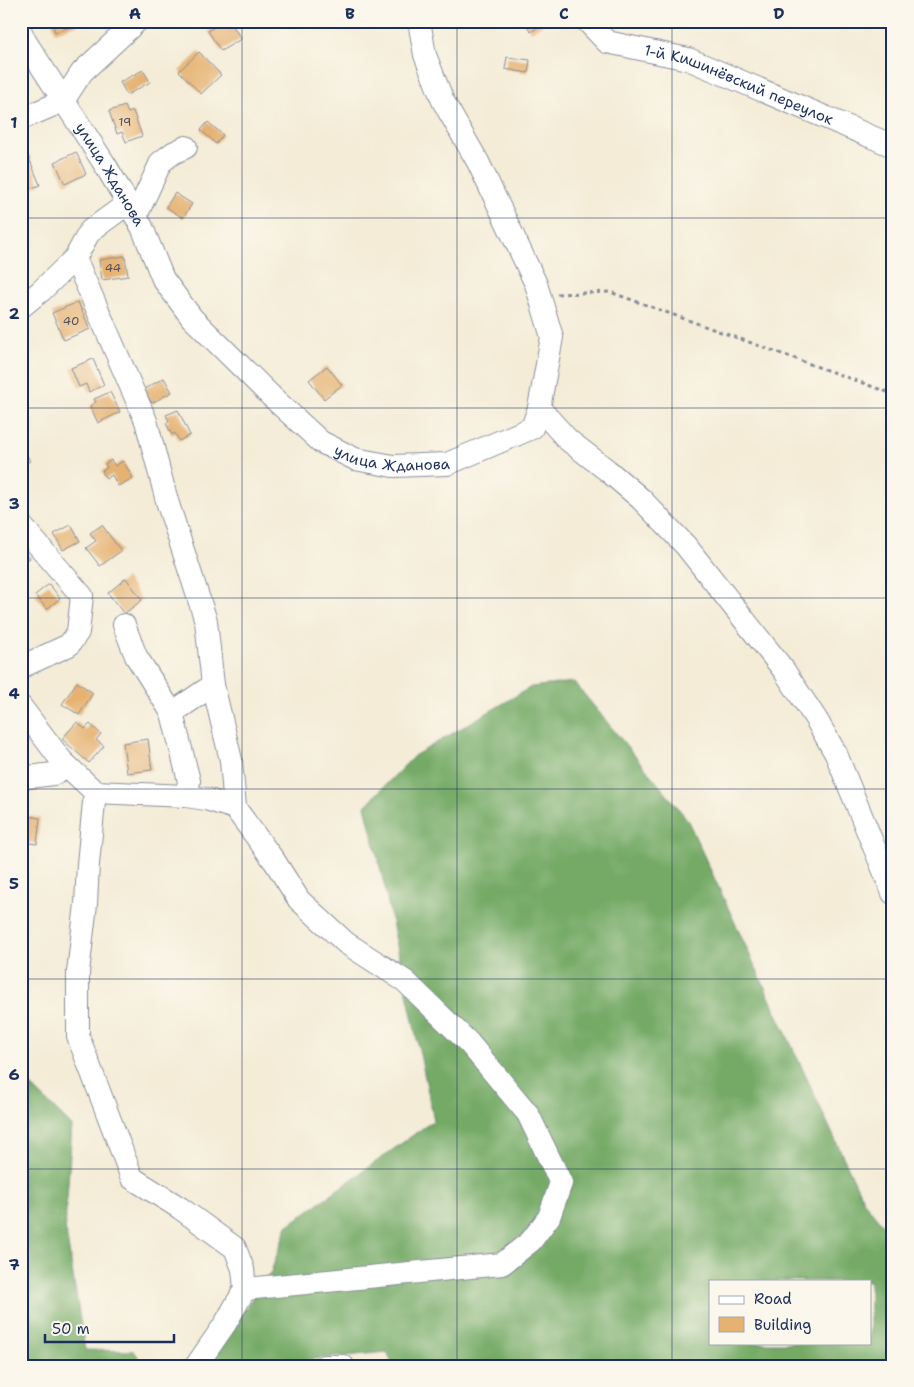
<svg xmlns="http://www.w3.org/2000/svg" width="914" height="1387" font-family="'Shantell Sans',sans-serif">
<rect width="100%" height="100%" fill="#fbf7ec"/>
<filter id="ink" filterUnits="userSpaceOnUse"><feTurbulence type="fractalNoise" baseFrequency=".02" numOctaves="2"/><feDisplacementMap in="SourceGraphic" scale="10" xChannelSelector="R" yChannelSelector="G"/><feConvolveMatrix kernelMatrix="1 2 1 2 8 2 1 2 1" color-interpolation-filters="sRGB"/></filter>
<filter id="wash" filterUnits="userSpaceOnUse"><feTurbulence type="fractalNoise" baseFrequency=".0096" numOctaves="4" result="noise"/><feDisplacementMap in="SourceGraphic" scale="20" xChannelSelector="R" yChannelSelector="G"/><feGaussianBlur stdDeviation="1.12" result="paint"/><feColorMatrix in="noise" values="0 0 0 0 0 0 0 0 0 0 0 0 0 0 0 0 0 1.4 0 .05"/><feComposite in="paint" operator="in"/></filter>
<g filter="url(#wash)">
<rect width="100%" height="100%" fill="#f4ecd7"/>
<path fill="#74aa66" stroke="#486c62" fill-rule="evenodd" d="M 574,682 L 687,819 L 864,1202 L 893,1238 L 893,1366 L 393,1366 L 387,1352 L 293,1361 L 282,1366 L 202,1366 L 221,1342 L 271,1272 L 287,1226 L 434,1120 L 382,875 L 365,806 L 414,756 L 531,687 ZM 710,1281 L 870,1281 L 870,1343 L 710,1343 Z
M 21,1076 L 72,1126 L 65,1226 L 85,1350 L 134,1351 L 145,1366 L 21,1366 Z"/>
<g id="blocks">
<path fill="#e6b272" d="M 52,21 L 78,21 L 79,24 L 55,32 Z
M 223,21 L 230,21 L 241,39 L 221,51 L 208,31 Z
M 524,21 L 547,21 L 531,32 Z
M 199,52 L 221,75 L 201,94 L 179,71 Z
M 507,57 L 530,60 L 528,73 L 505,69 Z
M 143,70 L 150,82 L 127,95 L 120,82 Z
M 125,106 L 128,113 L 133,111 L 142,136 L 126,142 L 122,132 L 117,134 L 109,111 Z
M 208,122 L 223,135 L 216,144 L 201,130 Z
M 76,152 L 86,174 L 65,184 L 55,162 Z
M 27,153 L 40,185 L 21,192 L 21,155 Z
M 175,193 L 192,204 L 183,218 L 166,207 Z
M 125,256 L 128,276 L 102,280 L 99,260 Z
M 21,259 L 26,270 L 21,273 Z
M 78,302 L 90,329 L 64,340 L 52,313 Z
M 93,359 L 104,385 L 89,392 L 86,384 L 79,387 L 71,368 Z
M 327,366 L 342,385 L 324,399 L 309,380 Z
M 164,378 L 172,392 L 152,403 L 144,389 Z
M 110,392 L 120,412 L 98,423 L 90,406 L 96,402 L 94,399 Z
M 178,410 L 190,435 L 179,441 L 175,433 L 172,435 L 166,423 L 169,421 L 166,415 Z
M 23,447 L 30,461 L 21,466 L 21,448 Z
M 111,460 L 115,466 L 123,461 L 133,478 L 118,486 L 112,475 L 106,479 L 102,471 L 107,468 L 105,464 Z
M 71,525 L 80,541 L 63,550 L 54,534 Z
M 102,525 L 121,551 L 100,566 L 86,548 L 96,541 L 90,533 Z
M 21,546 L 30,558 L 21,565 Z
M 126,578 L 142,600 L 124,614 L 108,593 Z
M 49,584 L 60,598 L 47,609 L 35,595 Z
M 77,682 L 93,693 L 79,715 L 62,704 Z
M 77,722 L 85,729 L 90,724 L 101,734 L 96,740 L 104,746 L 89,763 L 62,739 Z
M 148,739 L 152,770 L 127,773 L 123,743 Z
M 28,816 L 40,818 L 37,844 L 21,842 L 21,821 L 27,822 Z"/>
</g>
</g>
<g filter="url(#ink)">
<use href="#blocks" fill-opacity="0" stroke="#888e9a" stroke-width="1"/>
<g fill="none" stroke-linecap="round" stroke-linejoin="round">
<defs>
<g id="minor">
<path id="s1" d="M 587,21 L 607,42 L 688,59 L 893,146"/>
<path id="s2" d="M 21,32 L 25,41 L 104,163 L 142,227 L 163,279 L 192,318 L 272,397 L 321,442 L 355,459 L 393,466 L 447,464 L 532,428 L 539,408 L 552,337 L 536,284 L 478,162 L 443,101 L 425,55 L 419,21"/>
<path d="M 21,119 L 63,101 L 82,72 L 137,21"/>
<path d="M 136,216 L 161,162 L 173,153 L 186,147"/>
<path d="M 75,258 L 146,421 L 167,501 L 206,621 L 213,685 L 231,760 L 235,808 L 275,862 L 299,900 L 346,943 L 405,981 L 469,1043 L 528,1114 L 561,1183 L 549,1217 L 531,1241 L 502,1264 L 245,1289"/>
<path d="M 21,307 L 41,291 L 75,258 L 90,231 L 127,204"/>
<path d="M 539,408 L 568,440 L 607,470 L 641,499 L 686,546 L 783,669 L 816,719 L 836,754 L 893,893"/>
<path d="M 21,525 L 82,596 L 78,632 L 69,645 L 21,667"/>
<path d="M 124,625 L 136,656 L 172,713 L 189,781 L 186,796"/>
<path d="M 21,707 L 62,761 L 95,792 L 186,796 L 206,799 L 235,808"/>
<path d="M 172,713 L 213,685"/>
<path d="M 21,778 L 53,774 L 67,766"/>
<path d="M 95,792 L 88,864 L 86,904 L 78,972 L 78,1036 L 132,1178 L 180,1208 L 235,1248 L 243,1269 L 245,1289 L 225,1324 L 196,1366"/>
<path d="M 324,1366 L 343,1366"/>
</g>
</defs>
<use href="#minor" stroke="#888e9a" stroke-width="24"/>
<path stroke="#888e9a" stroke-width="3" stroke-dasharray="4 4" stroke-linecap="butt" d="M 557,294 L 610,292 L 893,394"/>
<use href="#minor" stroke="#fff" stroke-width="22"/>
</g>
</g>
<path fill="none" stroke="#1b2f5e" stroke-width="1" stroke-opacity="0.55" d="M 242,21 L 242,1366M 457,21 L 457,1366M 672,21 L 672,1366M 21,218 L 893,218M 21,408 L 893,408M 21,598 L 893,598M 21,789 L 893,789M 21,979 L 893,979M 21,1169 L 893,1169"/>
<g text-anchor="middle" stroke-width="4" stroke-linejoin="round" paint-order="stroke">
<g font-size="12" fill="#4e5063">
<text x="125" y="126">19</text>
<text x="113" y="272">44</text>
<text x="71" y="325">40</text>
</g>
<g font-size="15" fill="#1b2f5e" stroke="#fbf7ec">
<text dy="5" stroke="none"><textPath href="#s1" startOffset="168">1-й Кишинёвский переулок</textPath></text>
<text dy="5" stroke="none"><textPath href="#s2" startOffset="168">улица Жданова</textPath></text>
<text dy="5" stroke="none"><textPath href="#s2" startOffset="588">улица Жданова</textPath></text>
</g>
</g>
<rect width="914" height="1387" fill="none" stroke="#fbf7ec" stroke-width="55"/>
<rect x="709" y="1280" width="162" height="65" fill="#fbf7ec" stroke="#a1a7b3"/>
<rect x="719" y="1296" width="25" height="8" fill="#ffffff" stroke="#a1a7b3"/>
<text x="754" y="1304" font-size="15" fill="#1b2f5e">Road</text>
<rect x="719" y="1317" width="25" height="15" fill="#e6b272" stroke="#a1a7b3"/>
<text x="754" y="1330" font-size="15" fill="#1b2f5e">Building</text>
<path d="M45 1334v8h129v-8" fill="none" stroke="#1b2f5e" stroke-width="2.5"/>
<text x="52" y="1334" font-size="15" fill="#1b2f5e" stroke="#fbf7ec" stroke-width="4" paint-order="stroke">50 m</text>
<rect x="28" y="28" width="858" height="1332" fill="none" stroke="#1b2f5e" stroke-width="2"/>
<g font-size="16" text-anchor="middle" font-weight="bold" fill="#1b2f5e">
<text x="135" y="19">A</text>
<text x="350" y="19">B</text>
<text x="564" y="19">C</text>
<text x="779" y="19">D</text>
<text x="14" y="128">1</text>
<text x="14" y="319">2</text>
<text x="14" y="509">3</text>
<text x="14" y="699">4</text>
<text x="14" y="889">5</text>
<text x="14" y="1080">6</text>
<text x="14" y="1270">7</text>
</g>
</svg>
